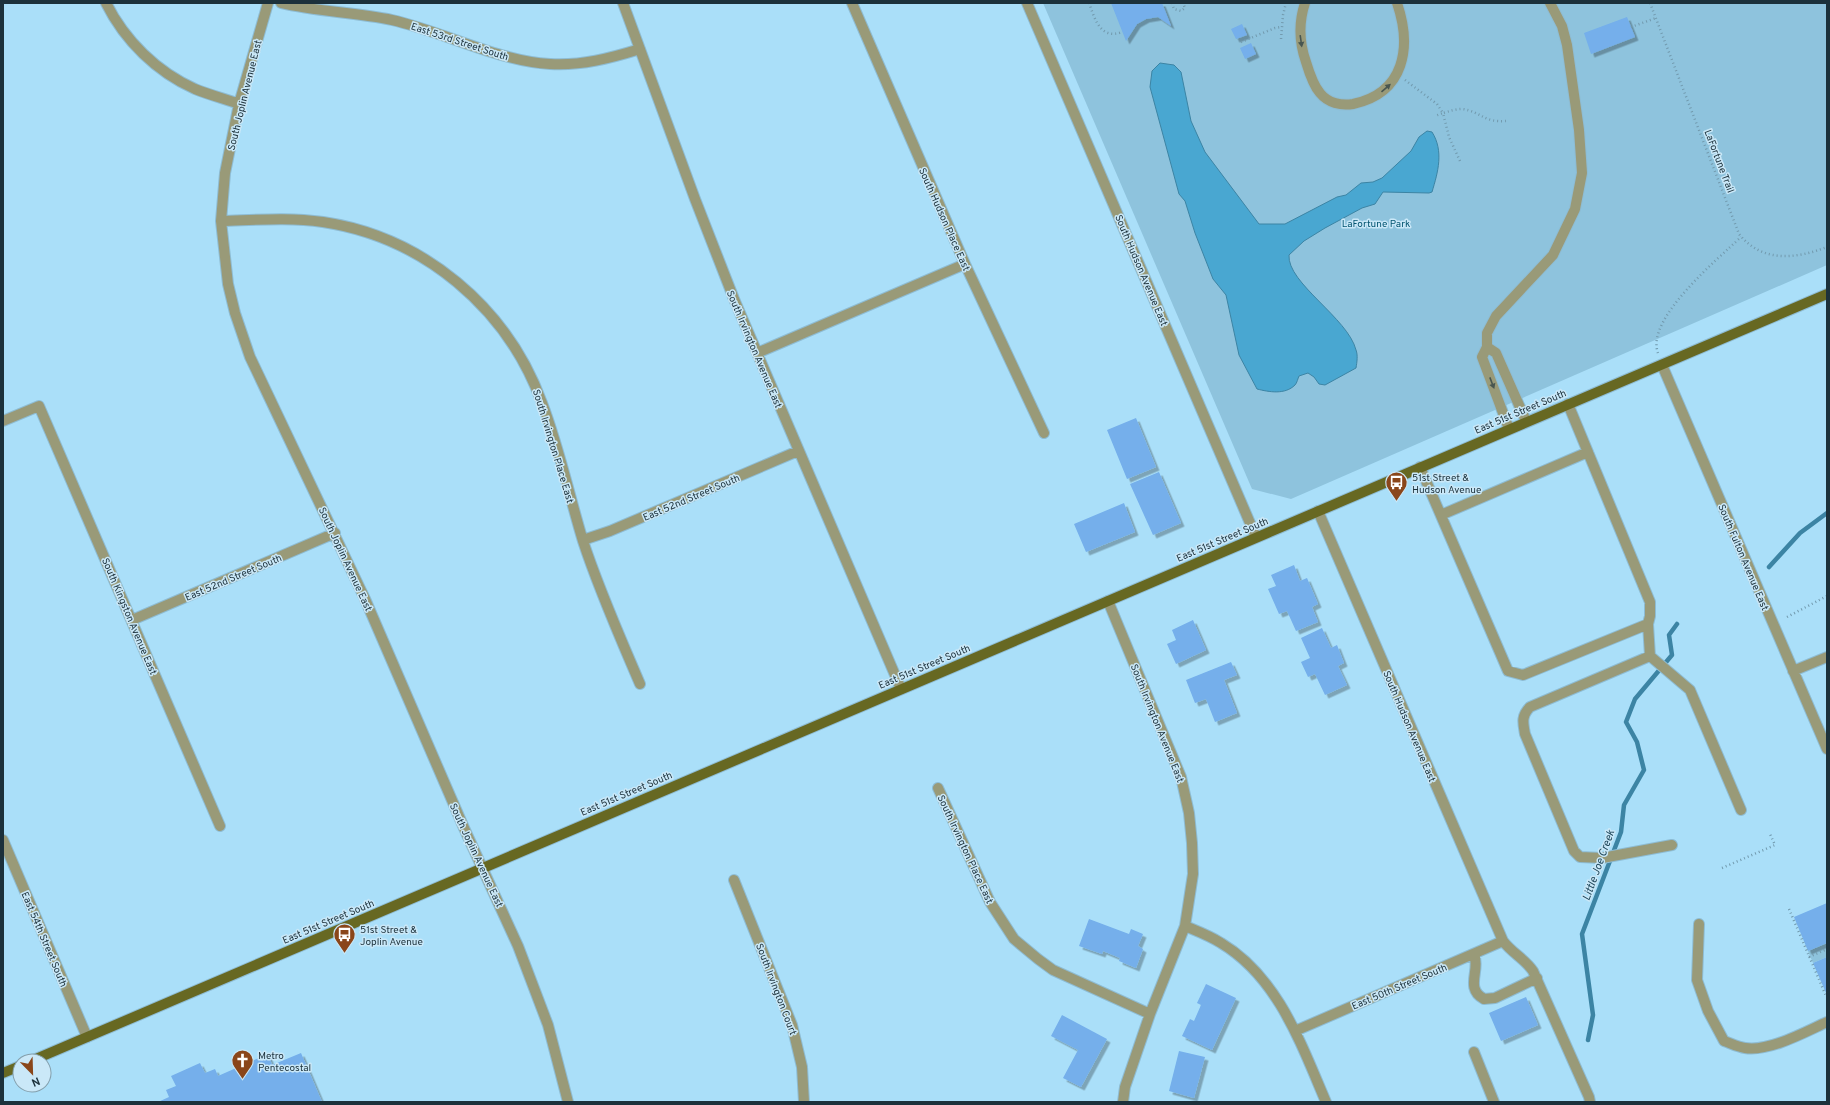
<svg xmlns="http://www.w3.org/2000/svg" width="1830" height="1105" font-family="Overpass,sans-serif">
<defs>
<filter id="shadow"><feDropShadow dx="3.5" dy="3.5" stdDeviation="0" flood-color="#0004"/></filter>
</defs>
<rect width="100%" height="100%" fill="#aadff9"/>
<path fill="#8ec3dd" d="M 1043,3 L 1827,3 L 1827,265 L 1291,499 L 1252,489 Z
M 1827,943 L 1827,957 L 1813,963 L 1808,951 Z"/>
<path fill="#49a7d1" stroke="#3c84a4" d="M 1160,63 L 1174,65 L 1181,72 L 1191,121 L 1205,152 L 1259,224 L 1285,224 L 1337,197 L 1346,195 L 1361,183 L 1373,182 L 1382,178 L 1411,151 L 1419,137 L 1427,131 L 1432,132 C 1444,151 1438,172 1432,192 L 1429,193 L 1383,192 L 1375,204 L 1362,208 L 1325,228 L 1304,241 L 1289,255 C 1287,283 1348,318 1356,350 C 1358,355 1357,362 1356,368 L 1325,385 L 1319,384 L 1314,377 L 1308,373 L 1299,376 C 1298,378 1297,383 1295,385 C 1285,395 1269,392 1257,389 L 1239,355 L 1226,295 L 1213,279 L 1195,233 L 1185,201 L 1179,194 L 1150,87 L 1152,71 Z"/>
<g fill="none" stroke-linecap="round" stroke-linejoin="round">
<path stroke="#3c84a4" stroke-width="4.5" d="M 1769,567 L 1800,533 L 1827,513
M 1588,1040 L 1593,1015 L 1582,934 L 1621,832 L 1624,805 L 1644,770 L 1637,742 L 1626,722 L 1635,699 L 1672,655 L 1669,635 L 1677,624"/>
</g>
<path fill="#74afeb" filter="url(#shadow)" d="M 1111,3 L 1162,3 L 1171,26 L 1158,17 L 1146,19 L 1137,24 L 1126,41 Z
M 1627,17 L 1635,37 L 1591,54 L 1584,33 Z
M 1242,24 L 1247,35 L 1236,39 L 1231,29 Z
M 1251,43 L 1256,54 L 1245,59 L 1240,48 Z
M 1136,418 L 1156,467 L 1127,479 L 1107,430 Z
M 1159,472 L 1181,523 L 1153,535 L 1130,484 Z
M 1124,503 L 1135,532 L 1086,552 L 1074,524 Z
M 1294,565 L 1300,581 L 1307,578 L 1318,604 L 1312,607 L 1318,622 L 1296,631 L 1287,611 L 1279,614 L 1268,589 L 1276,586 L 1271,575 Z
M 1193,620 L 1206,650 L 1176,664 L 1167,644 L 1176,640 L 1172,630 Z
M 1322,628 L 1331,648 L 1337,645 L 1344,663 L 1338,666 L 1347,685 L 1325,695 L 1315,674 L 1308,677 L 1301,662 L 1310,658 L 1301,638 Z
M 1231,662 L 1237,675 L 1224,680 L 1237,713 L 1215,722 L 1206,699 L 1195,703 L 1186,680 Z
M 1827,903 L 1827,943 L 1808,951 L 1794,917 Z
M 1089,919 L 1129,934 L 1131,929 L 1143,934 L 1138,946 L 1143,949 L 1136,968 L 1119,961 L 1120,958 L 1103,951 L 1102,954 L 1079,946 Z
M 1827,957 L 1827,995 L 1813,963 Z
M 1206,984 L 1236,998 L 1212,1050 L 1182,1036 L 1190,1019 L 1194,1021 L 1201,1005 L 1197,1003 Z
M 1526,997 L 1538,1025 L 1501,1041 L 1489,1013 Z
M 1062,1015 L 1107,1039 L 1081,1087 L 1063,1078 L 1078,1050 L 1051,1036 Z
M 1179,1051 L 1205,1057 L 1194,1098 L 1169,1091 Z
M 301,1053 L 322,1102 L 158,1102 L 169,1097 L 166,1090 L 176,1086 L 171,1076 L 200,1063 L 205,1073 L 215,1069 L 218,1076 L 268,1054 L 272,1065 Z"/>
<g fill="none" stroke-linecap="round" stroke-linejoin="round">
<defs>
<path id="minor" d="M 106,3 C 125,41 157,72 195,89 C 210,95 225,99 239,104
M 268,3 L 239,104 L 225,173 L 221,221 L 228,284 L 235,313 L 250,357 L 365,599 L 464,828 L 518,946 L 548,1025 L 568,1102
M 281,3 C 317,12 355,12 392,20 C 444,32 498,61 550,64 C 581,66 611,58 640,49
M 623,3 L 695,199 L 734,299 L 901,689
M 852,3 L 965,264 L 1044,433
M 1027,3 L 1256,537
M 1305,3 C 1298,24 1299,42 1306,62 C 1309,72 1313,85 1320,93 C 1328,103 1341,106 1353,104 C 1405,93 1412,47 1397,3
M 221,221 C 255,220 289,217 323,222 C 423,237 507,307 542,403 C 559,447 569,495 583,541 C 599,590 620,637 640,684
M 1487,347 L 1496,353 L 1526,421
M 757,353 L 965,264
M 1662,365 L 1827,749
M 3,421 L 39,406 L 220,826
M 1509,429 L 1482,357 L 1487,347 L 1487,333 L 1496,316 L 1553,255 L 1575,209 L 1582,173 L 1579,130 L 1567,45 L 1562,26 L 1550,3
M 1420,467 L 1508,671 L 1523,675 L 1648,624 L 1650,616 L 1650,602 L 1568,404
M 1318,511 L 1503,941 C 1512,953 1525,959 1533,971 L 1589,1097 L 1590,1102
M 1441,515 L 1588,452
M 583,540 L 610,531 L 798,451
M 1108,601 L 1181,777 L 1189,813 L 1192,843 L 1193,874 L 1185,926 L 1150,1014 L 1125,1087 L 1123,1102
M 132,620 L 335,533
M 1648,624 L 1650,656 L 1530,707 C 1521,716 1523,723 1525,734 L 1574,851 L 1580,857 L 1602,858 L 1672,845
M 1650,656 L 1690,690 L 1741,810
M 1793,671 L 1827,657
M 938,788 L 990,902 L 1014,939 L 1038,959 L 1053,970 L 1150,1014
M 3,840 L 87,1037
M 734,880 L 792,1025 L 802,1067 L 804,1102
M 1699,924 L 1697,980 L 1708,1011 L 1724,1041 C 1730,1043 1738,1047 1745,1048 C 1769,1052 1805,1032 1827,1022
M 1185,926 C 1197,931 1210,936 1221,943 C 1278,977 1301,1044 1326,1102
M 1474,954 C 1481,970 1464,988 1484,999 L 1495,998 L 1537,978
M 1295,1031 L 1503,941
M 1474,1052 L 1494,1102"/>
<path id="major" d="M 31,1061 L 1827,294
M 3,1073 L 20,1066"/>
</defs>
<use href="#minor" stroke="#8ebcd3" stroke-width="12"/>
<use href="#major" stroke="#8ebcd3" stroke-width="12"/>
<path stroke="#729aae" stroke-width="2.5" stroke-dasharray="1 3" stroke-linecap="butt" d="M 1089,3 C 1095,19 1100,40 1122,32
M 1172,3 L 1174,9 L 1181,11 L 1185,8 L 1183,3
M 1650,3 L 1739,234 C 1762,263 1796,259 1827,247
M 1631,27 L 1656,18
M 1281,39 L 1283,15 L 1286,3
M 1241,42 L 1275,28 L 1281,27
M 1405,80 L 1437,104 L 1443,113 L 1435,116
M 1460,161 L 1449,137 L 1443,113 C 1450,111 1456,109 1462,109 C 1480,111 1484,123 1506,121
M 1658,353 C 1645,319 1718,259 1741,237
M 1787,617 L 1827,596
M 1722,868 L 1775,845 L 1770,834
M 1789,909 L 1826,996
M 1809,957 L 1827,949"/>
<use href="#minor" stroke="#999a78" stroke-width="10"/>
<use href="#major" stroke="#676822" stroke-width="10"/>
</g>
<defs><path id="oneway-solid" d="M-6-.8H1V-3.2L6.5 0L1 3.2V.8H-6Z"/></defs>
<g fill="#485650">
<use href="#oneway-solid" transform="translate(1301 41) rotate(82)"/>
<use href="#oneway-solid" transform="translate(1386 88) rotate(-41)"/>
<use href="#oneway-solid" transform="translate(1492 383) rotate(69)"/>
</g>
<defs>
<symbol id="bus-pin" viewBox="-11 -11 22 30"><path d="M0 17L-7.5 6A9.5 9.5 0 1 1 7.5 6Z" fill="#8a461a" stroke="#cae8f8"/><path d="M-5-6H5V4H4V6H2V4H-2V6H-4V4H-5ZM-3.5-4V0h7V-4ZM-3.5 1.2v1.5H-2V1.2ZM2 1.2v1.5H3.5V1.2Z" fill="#fff"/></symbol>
<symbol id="church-pin" viewBox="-11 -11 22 30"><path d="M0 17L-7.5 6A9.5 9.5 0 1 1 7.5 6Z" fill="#8a461a" stroke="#cae8f8"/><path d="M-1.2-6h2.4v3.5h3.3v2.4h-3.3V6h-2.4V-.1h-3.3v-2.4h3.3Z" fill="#fff"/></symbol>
</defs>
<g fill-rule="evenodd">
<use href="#bus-pin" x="1384" y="470" width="25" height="34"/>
<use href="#bus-pin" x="332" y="922" width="25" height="34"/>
<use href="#church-pin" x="230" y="1048" width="25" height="34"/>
</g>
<g text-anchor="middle" stroke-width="3" stroke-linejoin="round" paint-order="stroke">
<g font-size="10" fill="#1c313b" stroke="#cae8f8">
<text transform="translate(460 41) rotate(18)" y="4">East 53rd Street South</text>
<text transform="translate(244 95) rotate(-76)" y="4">South Joplin Avenue East</text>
<text transform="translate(1720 161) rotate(69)" y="4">LaFortune Trail</text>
<text transform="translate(945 219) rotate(66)" y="4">South Hudson Place East</text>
<text transform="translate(1142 270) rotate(67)" y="4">South Hudson Avenue East</text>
<text transform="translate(755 349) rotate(67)" y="4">South Irvington Avenue East</text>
<text transform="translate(1520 411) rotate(-23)" y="4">East 51st Street South</text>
<text transform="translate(554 446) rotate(73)" y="4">South Irvington Place East</text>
<text transform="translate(691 497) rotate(-23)" y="4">East 52nd Street South</text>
<text transform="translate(1222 539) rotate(-23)" y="4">East 51st Street South</text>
<text transform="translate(1744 557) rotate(67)" y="4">South Fulton Avenue East</text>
<text transform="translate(346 559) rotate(65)" y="4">South Joplin Avenue East</text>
<text transform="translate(233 577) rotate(-23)" y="4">East 52nd Street South</text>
<text transform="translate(130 616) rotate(67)" y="4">South Kingston Avenue East</text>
<text transform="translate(924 666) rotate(-23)" y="4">East 51st Street South</text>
<text transform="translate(1158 723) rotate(68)" y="4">South Irvington Avenue East</text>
<text transform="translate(1410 726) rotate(67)" y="4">South Hudson Avenue East</text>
<text transform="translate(626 793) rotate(-23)" y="4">East 51st Street South</text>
<text transform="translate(966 849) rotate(65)" y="4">South Irvington Place East</text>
<text transform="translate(477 855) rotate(65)" y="4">South Joplin Avenue East</text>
<text transform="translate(328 921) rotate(-23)" y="4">East 51st Street South</text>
<text transform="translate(45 939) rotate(67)" y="4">East 54th Street South</text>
<text transform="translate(1399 986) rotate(-23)" y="4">East 50th Street South</text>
<text transform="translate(777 989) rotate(69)" y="4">South Irvington Court</text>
</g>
<g font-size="10" fill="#035470" stroke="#cae8f8">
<text x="1376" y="227">LaFortune Park</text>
</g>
<g font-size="10" fill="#1c313b" stroke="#cae8f8" text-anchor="start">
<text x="1412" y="481">51st Street &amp;<tspan x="1412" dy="12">Hudson Avenue</tspan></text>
<text x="360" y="933">51st Street &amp;<tspan x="360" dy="12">Joplin Avenue</tspan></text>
<text x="258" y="1059">Metro<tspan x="258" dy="12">Pentecostal</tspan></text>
</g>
<g font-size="11" font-style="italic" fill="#20485b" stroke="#cae8f8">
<text transform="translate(1598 865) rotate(-70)" y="4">Little Joe Creek</text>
</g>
</g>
<rect width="1830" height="1105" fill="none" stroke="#1c313b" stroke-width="8"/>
<g transform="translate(32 1073) rotate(157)"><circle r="19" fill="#cae8f8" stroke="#849fac"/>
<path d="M0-3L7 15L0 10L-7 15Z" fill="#8a461a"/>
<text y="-6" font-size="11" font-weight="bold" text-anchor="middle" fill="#1c313b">N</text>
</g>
</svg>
